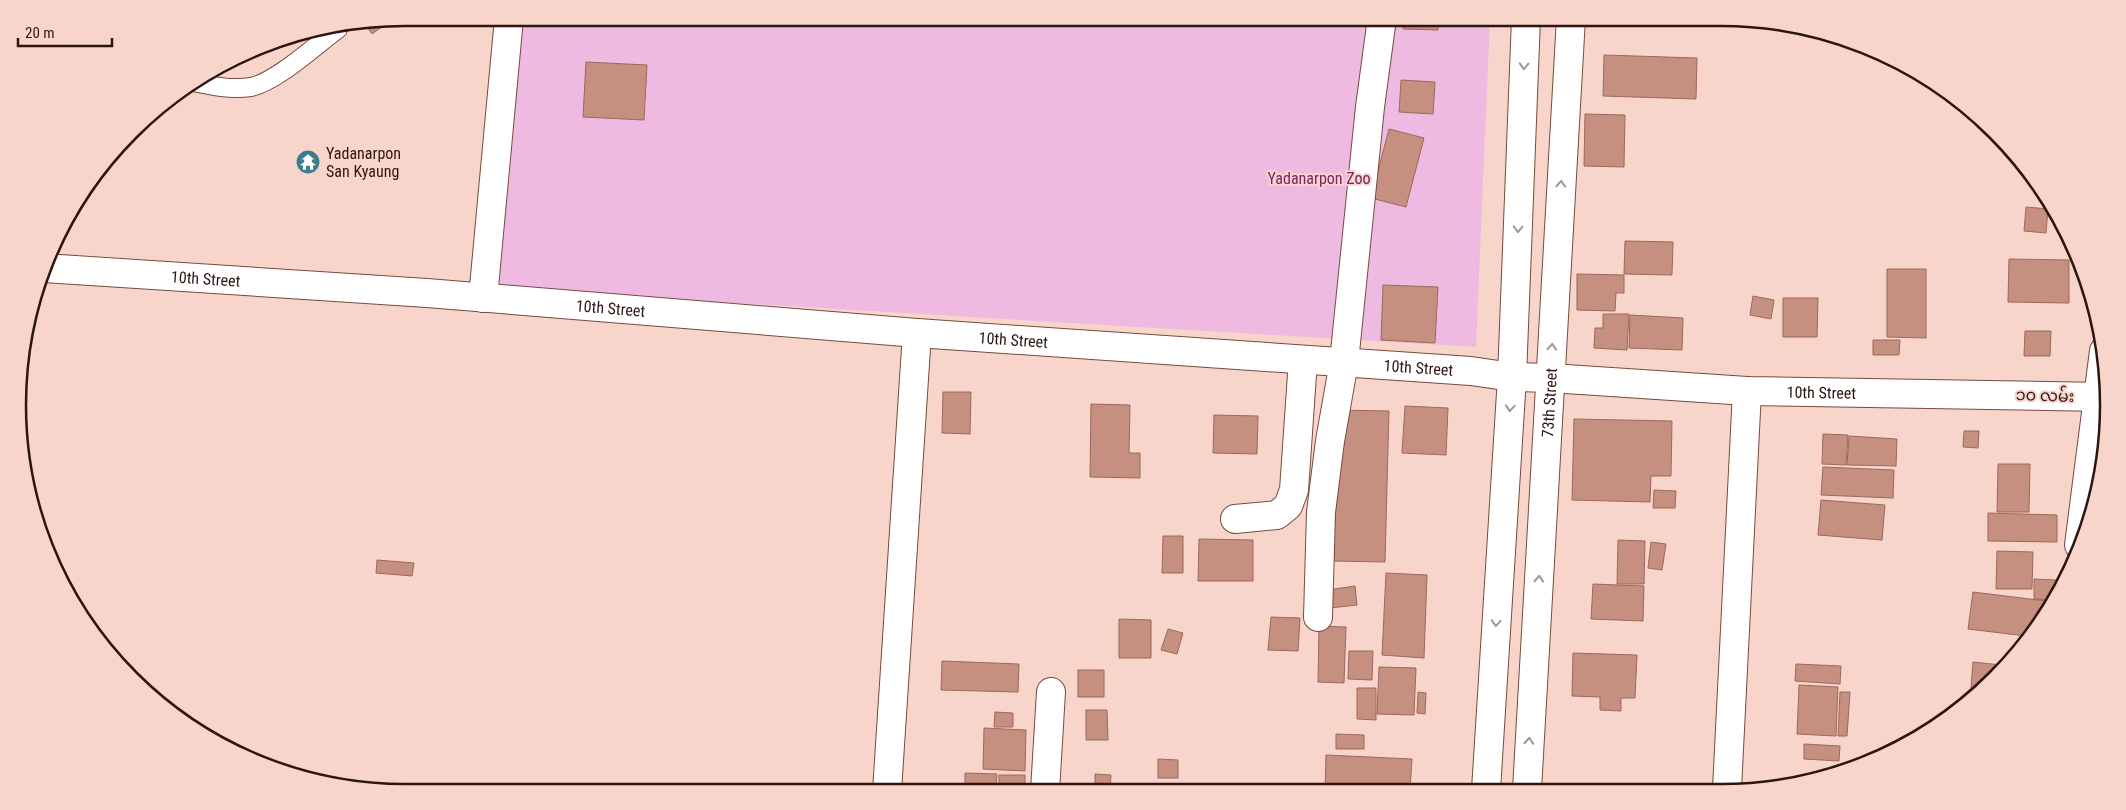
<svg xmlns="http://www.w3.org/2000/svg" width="2126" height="810" font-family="'Roboto Condensed','Noto Sans Myanmar',sans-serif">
<rect width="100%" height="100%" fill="#f8d5cb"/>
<path fill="#eebae1" d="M 520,18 L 1490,18 L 1476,347 L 499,289 Z"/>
<path fill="#c69081" stroke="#9c685b" d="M 412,18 L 399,24 L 397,19 L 405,18 Z
M 1403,18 L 1438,18 L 1438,30 L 1403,29 Z
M 383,21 L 386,24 L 372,34 L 365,24 Z
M 1604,55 L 1697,58 L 1696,99 L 1603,96 Z
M 586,62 L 647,65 L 644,120 L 583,117 Z
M 1401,80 L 1435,82 L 1433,114 L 1399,112 Z
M 1585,114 L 1625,115 L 1624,167 L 1584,166 Z
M 1389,129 L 1424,138 L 1406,207 L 1371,198 Z
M 2026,207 L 2048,209 L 2046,233 L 2024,231 Z
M 1625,241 L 1673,242 L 1672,275 L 1624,274 Z
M 2009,259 L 2069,260 L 2069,303 L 2008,302 Z
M 1887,269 L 1926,269 L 1926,338 L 1887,337 Z
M 1577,274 L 1624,275 L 1624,293 L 1616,293 L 1615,311 L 1577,310 Z
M 1383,285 L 1438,287 L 1435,343 L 1381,340 Z
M 1753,296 L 1774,300 L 1771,319 L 1750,315 Z
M 1783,298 L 1818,298 L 1817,337 L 1783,337 Z
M 1603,314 L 1629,314 L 1627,350 L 1594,348 L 1595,328 L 1603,328 Z
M 1630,315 L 1683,318 L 1682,350 L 1629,348 Z
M 2025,331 L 2051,331 L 2050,356 L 2024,356 Z
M 1873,340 L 1900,340 L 1899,355 L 1873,355 Z
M 943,392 L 971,392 L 970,434 L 942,433 Z
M 1091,404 L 1130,405 L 1129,453 L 1140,453 L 1140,478 L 1090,477 Z
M 1405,406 L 1448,408 L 1446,455 L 1402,453 Z
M 1336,410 L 1389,411 L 1385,562 L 1333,561 Z
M 1214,415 L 1258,416 L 1257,454 L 1213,453 Z
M 1574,419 L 1672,421 L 1671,476 L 1651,476 L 1650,502 L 1572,500 Z
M 1964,431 L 1979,431 L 1978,448 L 1963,447 Z
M 1823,434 L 1848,435 L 1846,465 L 1822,464 Z
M 1849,436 L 1897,439 L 1896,466 L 1847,465 Z
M 1998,464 L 2030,464 L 2029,512 L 1997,512 Z
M 1823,467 L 1894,470 L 1893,498 L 1821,495 Z
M 1654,490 L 1676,491 L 1675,508 L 1653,508 Z
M 1821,500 L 1885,505 L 1882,540 L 1818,535 Z
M 1988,513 L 2057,515 L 2057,542 L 1988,541 Z
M 1163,536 L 1183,536 L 1183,573 L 1162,573 Z
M 1199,539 L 1253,540 L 1253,581 L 1198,581 Z
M 1618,540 L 1645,541 L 1644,584 L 1617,584 Z
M 1651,542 L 1666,544 L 1662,570 L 1648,568 Z
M 1997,551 L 2033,552 L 2032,589 L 1996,589 Z
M 377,560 L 414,563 L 412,576 L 376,573 Z
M 1386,573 L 1427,575 L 1424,658 L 1382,655 Z
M 2034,579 L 2056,580 L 2056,600 L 2034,599 Z
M 1593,584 L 1644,586 L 1643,621 L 1591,619 Z
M 1355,586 L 1357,605 L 1330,608 L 1328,590 Z
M 1973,592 L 2046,601 L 2045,613 L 2026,636 L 1968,629 Z
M 1271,617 L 1300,618 L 1298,651 L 1268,650 Z
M 1119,619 L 1151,620 L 1151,658 L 1119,658 Z
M 1319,626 L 1346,627 L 1344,683 L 1318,682 Z
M 1168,629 L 1183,633 L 1177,654 L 1161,650 Z
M 1349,651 L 1373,651 L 1372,680 L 1348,679 Z
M 1573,653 L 1637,655 L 1635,698 L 1621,698 L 1621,711 L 1600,710 L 1600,697 L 1572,696 Z
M 942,661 L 1019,664 L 1018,692 L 941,690 Z
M 1973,662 L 2002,665 L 1983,689 L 1971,688 Z
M 1796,664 L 1841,666 L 1840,684 L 1795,681 Z
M 1379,667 L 1416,668 L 1414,715 L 1377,714 Z
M 1078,670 L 1104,670 L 1104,697 L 1078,697 Z
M 1799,685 L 1838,687 L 1836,736 L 1797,734 Z
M 1357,688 L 1376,688 L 1376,720 L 1357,719 Z
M 1418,692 L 1426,693 L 1425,714 L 1417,713 Z
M 1840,692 L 1850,692 L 1847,736 L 1838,736 Z
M 1086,710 L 1107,710 L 1108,740 L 1086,740 Z
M 995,712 L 1013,713 L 1013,727 L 994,727 Z
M 984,728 L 1026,730 L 1025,771 L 983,769 Z
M 1336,734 L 1364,735 L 1364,749 L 1336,749 Z
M 1804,744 L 1840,746 L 1839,761 L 1804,759 Z
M 1326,755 L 1412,759 L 1410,790 L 1325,790 Z
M 1158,759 L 1178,760 L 1178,778 L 1158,778 Z
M 965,773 L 997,774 L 996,791 L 965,791 Z
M 1095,774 L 1111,775 L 1110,791 L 1095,791 Z
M 999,775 L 1025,775 L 1025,790 L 999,790 Z
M 928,785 L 961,786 L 961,791 L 928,791 Z"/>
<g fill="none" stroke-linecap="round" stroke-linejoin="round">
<defs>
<path id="lane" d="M 193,82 C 212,86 231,90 251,87 C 276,82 316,45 338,29"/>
<g id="street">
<path id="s1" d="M 44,268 L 427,293 L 917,333 L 1471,371 L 1512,377 L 1551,378 L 1747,391 L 2107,397"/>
<path d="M 483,298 L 509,18"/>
<path d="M 1235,519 L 1277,515 L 1288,506 L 1294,490 L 1303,360"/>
<path d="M 2079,545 L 2104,351"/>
<path d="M 1318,617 L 1321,512 L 1330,441 L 1344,362 L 1370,107 L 1382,18"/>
<path d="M 1727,789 L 1747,391"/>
<path d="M 887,791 L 917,333"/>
<path d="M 1045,791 L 1051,692"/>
</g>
<g id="primary">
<path d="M 1486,790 L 1512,377 L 1526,18"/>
<path id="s2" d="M 1527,790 L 1571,18"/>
</g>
</defs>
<use href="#lane" stroke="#7a493d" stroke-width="20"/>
<use href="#street" stroke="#7a493d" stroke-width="30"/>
<use href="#primary" stroke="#7a493d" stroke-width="30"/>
<use href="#lane" stroke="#fff" stroke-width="18"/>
<use href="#street" stroke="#fff" stroke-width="28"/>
<use href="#primary" stroke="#fff" stroke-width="28"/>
</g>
<defs><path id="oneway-chevron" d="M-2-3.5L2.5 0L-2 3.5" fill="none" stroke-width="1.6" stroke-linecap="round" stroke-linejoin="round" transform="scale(1.25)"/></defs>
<g stroke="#a09694">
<use href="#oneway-chevron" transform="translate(1524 66) rotate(92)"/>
<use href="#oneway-chevron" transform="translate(1561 184) rotate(-87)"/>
<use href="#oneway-chevron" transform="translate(1518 229) rotate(92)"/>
<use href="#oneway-chevron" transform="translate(1552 347) rotate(-87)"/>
<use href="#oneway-chevron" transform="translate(1510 408) rotate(94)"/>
<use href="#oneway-chevron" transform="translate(1539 579) rotate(-87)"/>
<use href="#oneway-chevron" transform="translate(1496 623) rotate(94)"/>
<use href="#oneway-chevron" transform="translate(1529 741) rotate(-87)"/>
</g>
<defs>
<symbol id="temple-disc" viewBox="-11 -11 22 22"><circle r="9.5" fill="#3b7e8e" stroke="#f8d5cb"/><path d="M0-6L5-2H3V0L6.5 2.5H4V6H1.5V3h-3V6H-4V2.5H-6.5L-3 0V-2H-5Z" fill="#fff"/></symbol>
</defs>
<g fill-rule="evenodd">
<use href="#temple-disc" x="294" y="148" width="28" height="28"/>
</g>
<g text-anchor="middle" stroke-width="4" stroke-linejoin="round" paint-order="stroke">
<g font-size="16" fill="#2b1611" stroke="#f8d5cb" text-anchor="start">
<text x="326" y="159">Yadanarpon<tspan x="326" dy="18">San Kyaung</tspan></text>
</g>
<g font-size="16" fill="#772269" stroke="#f8d5cb">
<text x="1319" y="184">Yadanarpon Zoo</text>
</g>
<g font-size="16" fill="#2b1611" stroke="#f8d5cb">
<text dy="6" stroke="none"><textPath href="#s1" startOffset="162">10th Street</textPath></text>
<text dy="6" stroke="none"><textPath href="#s1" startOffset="568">10th Street</textPath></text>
<text dy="6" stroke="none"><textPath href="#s1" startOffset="972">10th Street</textPath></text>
<text dy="6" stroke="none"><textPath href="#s1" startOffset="1378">10th Street</textPath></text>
<text dy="6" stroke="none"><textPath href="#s1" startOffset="1782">10th Street</textPath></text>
<text transform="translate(2045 395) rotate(2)" y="6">၁၀ လမ်း</text>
<text dy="6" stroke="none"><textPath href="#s2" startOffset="388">73th Street</textPath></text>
</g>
</g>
<path d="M0 0H2126V810H0ZM405 26H1721A379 379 0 0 1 2100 405V405A379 379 0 0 1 1721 784H405A379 379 0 0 1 26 405V405A379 379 0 0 1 405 26Z" fill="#f8d5cb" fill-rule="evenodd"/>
<path fill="none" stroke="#2b1611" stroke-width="2.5" d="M405 26H1721A379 379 0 0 1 2100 405V405A379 379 0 0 1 1721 784H405A379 379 0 0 1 26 405V405A379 379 0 0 1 405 26Z"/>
<path d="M18 38v8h94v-8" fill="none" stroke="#2b1611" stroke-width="2.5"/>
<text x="25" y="38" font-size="15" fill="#2b1611" stroke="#f8d5cb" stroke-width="4" paint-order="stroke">20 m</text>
</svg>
